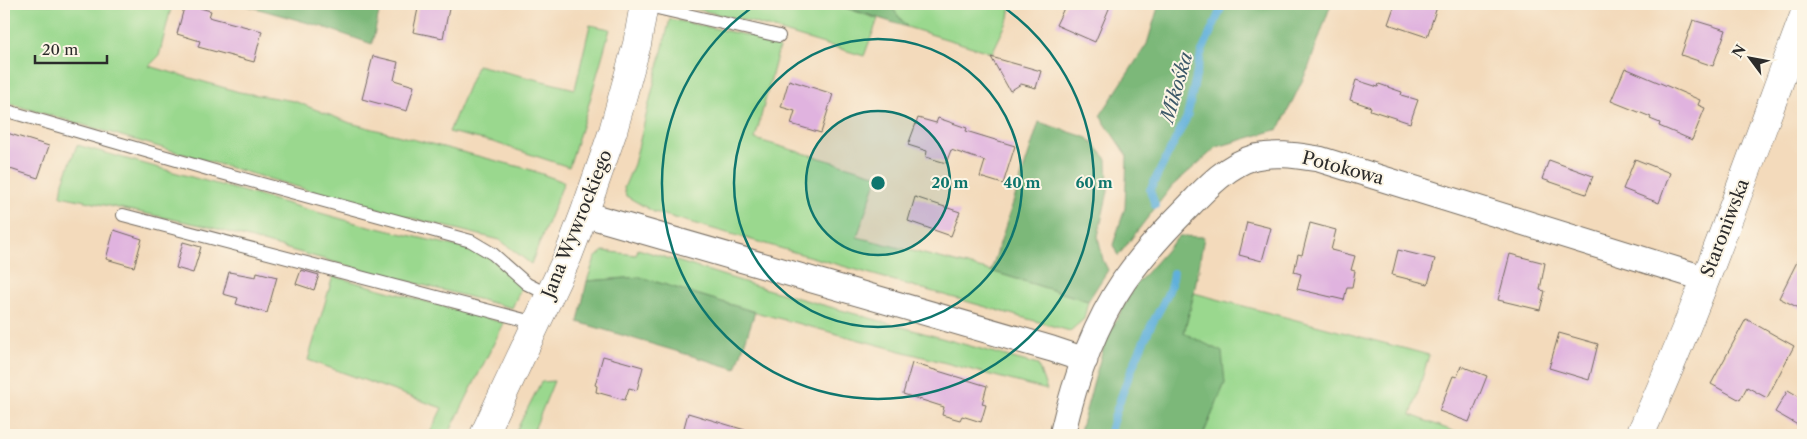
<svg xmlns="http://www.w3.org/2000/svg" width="1807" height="439" font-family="'Libre Caslon Text',serif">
<rect width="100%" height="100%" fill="#fcf5e5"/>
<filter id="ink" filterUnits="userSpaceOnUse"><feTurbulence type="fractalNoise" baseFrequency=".02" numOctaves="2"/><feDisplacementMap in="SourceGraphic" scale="10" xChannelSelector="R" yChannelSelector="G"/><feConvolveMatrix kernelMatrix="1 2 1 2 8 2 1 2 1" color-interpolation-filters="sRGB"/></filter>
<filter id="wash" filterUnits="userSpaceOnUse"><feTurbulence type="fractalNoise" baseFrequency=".0096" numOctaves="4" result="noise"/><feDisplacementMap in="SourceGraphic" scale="20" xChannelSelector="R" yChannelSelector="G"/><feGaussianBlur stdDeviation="1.12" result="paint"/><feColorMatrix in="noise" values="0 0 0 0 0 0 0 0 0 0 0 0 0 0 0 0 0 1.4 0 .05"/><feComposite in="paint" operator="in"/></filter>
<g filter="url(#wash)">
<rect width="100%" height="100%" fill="#f3dabb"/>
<path fill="#9ad88e" stroke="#62825c" d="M 4,4 L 172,4 L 159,56 L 149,66 L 239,92 L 294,101 L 350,123 L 528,169 L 564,182 L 531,264 L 500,240 L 363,206 L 4,102 Z
M 674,4 L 834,4 L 878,19 L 864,56 L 751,22 Z
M 889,4 L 1010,4 L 1011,5 L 1009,18 L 992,53 L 907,27 Z
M 670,19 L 770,40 L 779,48 L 755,139 L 878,175 L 857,237 L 991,271 L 1088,301 L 1084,319 L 1070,331 L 654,212 L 626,196 L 624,188 L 634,164 Z
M 590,25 L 610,29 L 588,107 L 569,167 L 493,142 L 449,132 L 477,65 L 575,89 Z
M 77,145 L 356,223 L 485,253 L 522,286 L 512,308 L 337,263 L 210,227 L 61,196 L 63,182 Z
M 638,249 L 773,291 L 1038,365 L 1047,390 L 755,312 L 640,277 L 587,281 L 595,258 L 603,251 L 636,255 Z
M 333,276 L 504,323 L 448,435 L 429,435 L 442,408 L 308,360 Z
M 1194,293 L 1429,355 L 1411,415 L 1463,435 L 1203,435 L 1225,383 L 1184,333 Z
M 554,381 L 532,435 L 514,435 L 541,382 Z"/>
<path fill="#7bb879" stroke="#537252" d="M 241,4 L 381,4 L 372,44 L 323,27 Z
M 834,4 L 889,4 L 907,27 Z
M 1159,4 L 1331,4 L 1308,69 L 1279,129 L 1217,147 L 1172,186 L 1118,256 L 1113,245 L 1125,208 L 1127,156 L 1100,116 L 1147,44 Z
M 1039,122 L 1088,138 L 1107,159 L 1108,191 L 1098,236 L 1103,260 L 1108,270 L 1088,301 L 991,271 Z
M 1179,236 L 1204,237 L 1194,293 L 1184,333 L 1222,352 L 1225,383 L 1203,435 L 1079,435 L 1105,342 L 1133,288 Z
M 640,277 L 755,312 L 736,369 L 578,322 L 587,281 Z"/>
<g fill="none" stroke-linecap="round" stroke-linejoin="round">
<path stroke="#60b0db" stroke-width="8" d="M 1155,205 L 1150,190 L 1187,117 L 1201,54 L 1223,4
M 1109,435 C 1119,399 1133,364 1149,330 C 1157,312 1172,293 1173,273"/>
</g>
<g id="blocks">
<path fill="#e0b3df" d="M 185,4 L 211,11 L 209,17 L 262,31 L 254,62 L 198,47 L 200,41 L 177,34 Z
M 419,4 L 450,4 L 443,38 L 413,32 Z
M 1066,4 L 1111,4 L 1095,42 L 1056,25 Z
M 1395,4 L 1438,4 L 1427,37 L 1388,24 Z
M 1693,20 L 1726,30 L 1713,66 L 1681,55 Z
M 373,56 L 398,62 L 394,80 L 414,86 L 407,111 L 362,99 Z
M 991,57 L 1041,71 L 1036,88 L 1021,84 L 1010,91 Z
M 1625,68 L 1700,100 L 1698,105 L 1705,108 L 1692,140 L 1659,126 L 1660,123 L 1650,119 L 1651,117 L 1611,101 Z
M 789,80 L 833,94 L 821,133 L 791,124 L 795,111 L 781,107 Z
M 1356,80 L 1378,87 L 1379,84 L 1402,92 L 1401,95 L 1418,100 L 1410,123 L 1370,110 L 1371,107 L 1350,100 Z
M 918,118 L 936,123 L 938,118 L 967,128 L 966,131 L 1015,146 L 1003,184 L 980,177 L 985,161 L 951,150 L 946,163 L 926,157 L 927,151 L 908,145 Z
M 7,133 L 49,146 L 38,178 L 4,167 L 4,143 Z
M 1635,159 L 1670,173 L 1659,203 L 1623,189 Z
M 1549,160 L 1593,176 L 1586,194 L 1542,179 Z
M 915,197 L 960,212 L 951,236 L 908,221 Z
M 1247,222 L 1271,228 L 1262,261 L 1239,255 Z
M 1310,223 L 1336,230 L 1331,250 L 1355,256 L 1351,270 L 1355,271 L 1352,287 L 1347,287 L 1344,300 L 1297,289 L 1301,274 L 1294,272 L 1298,254 L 1302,255 Z
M 114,230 L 142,239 L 134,267 L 106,259 Z
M 183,242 L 201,247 L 193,273 L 176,268 Z
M 1398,250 L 1435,259 L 1428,284 L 1392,275 Z
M 1803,250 L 1803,310 L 1779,298 Z
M 1510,254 L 1545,263 L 1540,290 L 1545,291 L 1540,310 L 1498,300 Z
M 301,270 L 319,275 L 314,290 L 296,284 Z
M 229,272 L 256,277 L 257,272 L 277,277 L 267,313 L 236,304 L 238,298 L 223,294 Z
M 1746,319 L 1794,346 L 1767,398 L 1747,387 L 1740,400 L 1711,384 Z
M 1559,333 L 1598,344 L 1589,380 L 1549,368 Z
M 603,356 L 643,367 L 637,390 L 629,388 L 625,400 L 596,392 L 597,386 L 595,385 Z
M 912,363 L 987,386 L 982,404 L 986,405 L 981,422 L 962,416 L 960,420 L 942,415 L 944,407 L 903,394 Z
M 1461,366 L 1487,376 L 1469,422 L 1439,411 L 1453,376 L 1457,377 Z
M 1788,390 L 1803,399 L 1803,428 L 1775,412 Z
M 688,413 L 745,430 L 744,435 L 682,435 Z"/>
</g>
</g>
<g filter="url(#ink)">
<use href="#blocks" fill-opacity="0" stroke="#71685d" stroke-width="1"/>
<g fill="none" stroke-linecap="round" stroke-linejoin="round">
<defs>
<path id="service" d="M 644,5 L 779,36
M 4,110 L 218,172 L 471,241 L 493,254 L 527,284 L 549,295
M 123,215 L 536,323"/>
<path id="minor" d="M 584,214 L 1052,349 L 1085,360
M 1062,435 C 1074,383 1094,325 1124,281 C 1143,254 1166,229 1189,206 C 1207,187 1229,164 1255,157 C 1277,152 1298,156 1319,159 L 1706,279"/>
<path id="tertiary" d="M 484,435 L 568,256 L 584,214 L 613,131 L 637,44 L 644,4
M 1640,435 C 1702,299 1751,158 1803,18"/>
</defs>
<use href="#service" stroke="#71685d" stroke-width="14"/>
<use href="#minor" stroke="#71685d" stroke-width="27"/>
<use href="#tertiary" stroke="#71685d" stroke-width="29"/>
<use href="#service" stroke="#fff" stroke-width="12"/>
<use href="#minor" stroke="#fff" stroke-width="25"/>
<use href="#tertiary" stroke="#fff" stroke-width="28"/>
</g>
</g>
<circle cx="878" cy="183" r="72" fill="#0f766e" fill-opacity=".12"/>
<g fill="none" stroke="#0f766e" stroke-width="2.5">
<circle cx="878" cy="183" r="72"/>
<circle cx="878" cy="183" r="144"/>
<path d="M999 4A216 216 0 1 1 757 4"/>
</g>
<g text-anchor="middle" stroke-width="4" stroke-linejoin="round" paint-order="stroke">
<g font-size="18" fill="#2b2b2b" stroke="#fcf5e5">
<text transform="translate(1343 168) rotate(15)" y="6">Potokowa</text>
<text transform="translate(577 224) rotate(-68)" y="6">Jana Wywrockiego</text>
<text transform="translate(1725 228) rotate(-69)" y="6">Staroniwska</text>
</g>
<g font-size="19" font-style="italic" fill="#3e5a69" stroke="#fcf5e5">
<text transform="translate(1176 87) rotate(-74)" y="7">Mikośka</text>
</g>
</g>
<circle cx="878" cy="183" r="8" fill="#0f766e" stroke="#fcf5e5" stroke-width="2.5"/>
<g font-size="15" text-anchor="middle" font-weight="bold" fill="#0f766e" stroke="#fcf5e5" stroke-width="4" stroke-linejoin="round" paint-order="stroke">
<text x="950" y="188">20 m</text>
<text x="1022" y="188">40 m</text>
<text x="1094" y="188">60 m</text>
</g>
<rect width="1807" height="439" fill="none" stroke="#fcf5e5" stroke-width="20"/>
<g transform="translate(1750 58) rotate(302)" stroke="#fcf5e5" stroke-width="4" paint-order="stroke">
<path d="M0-4L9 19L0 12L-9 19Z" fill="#2b2b2b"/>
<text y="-8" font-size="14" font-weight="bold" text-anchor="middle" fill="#2b2b2b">N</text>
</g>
<path d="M35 55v8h72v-8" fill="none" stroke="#2b2b2b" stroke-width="2.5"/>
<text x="42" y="55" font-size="15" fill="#2b2b2b" stroke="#fcf5e5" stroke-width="4" paint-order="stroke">20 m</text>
</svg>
